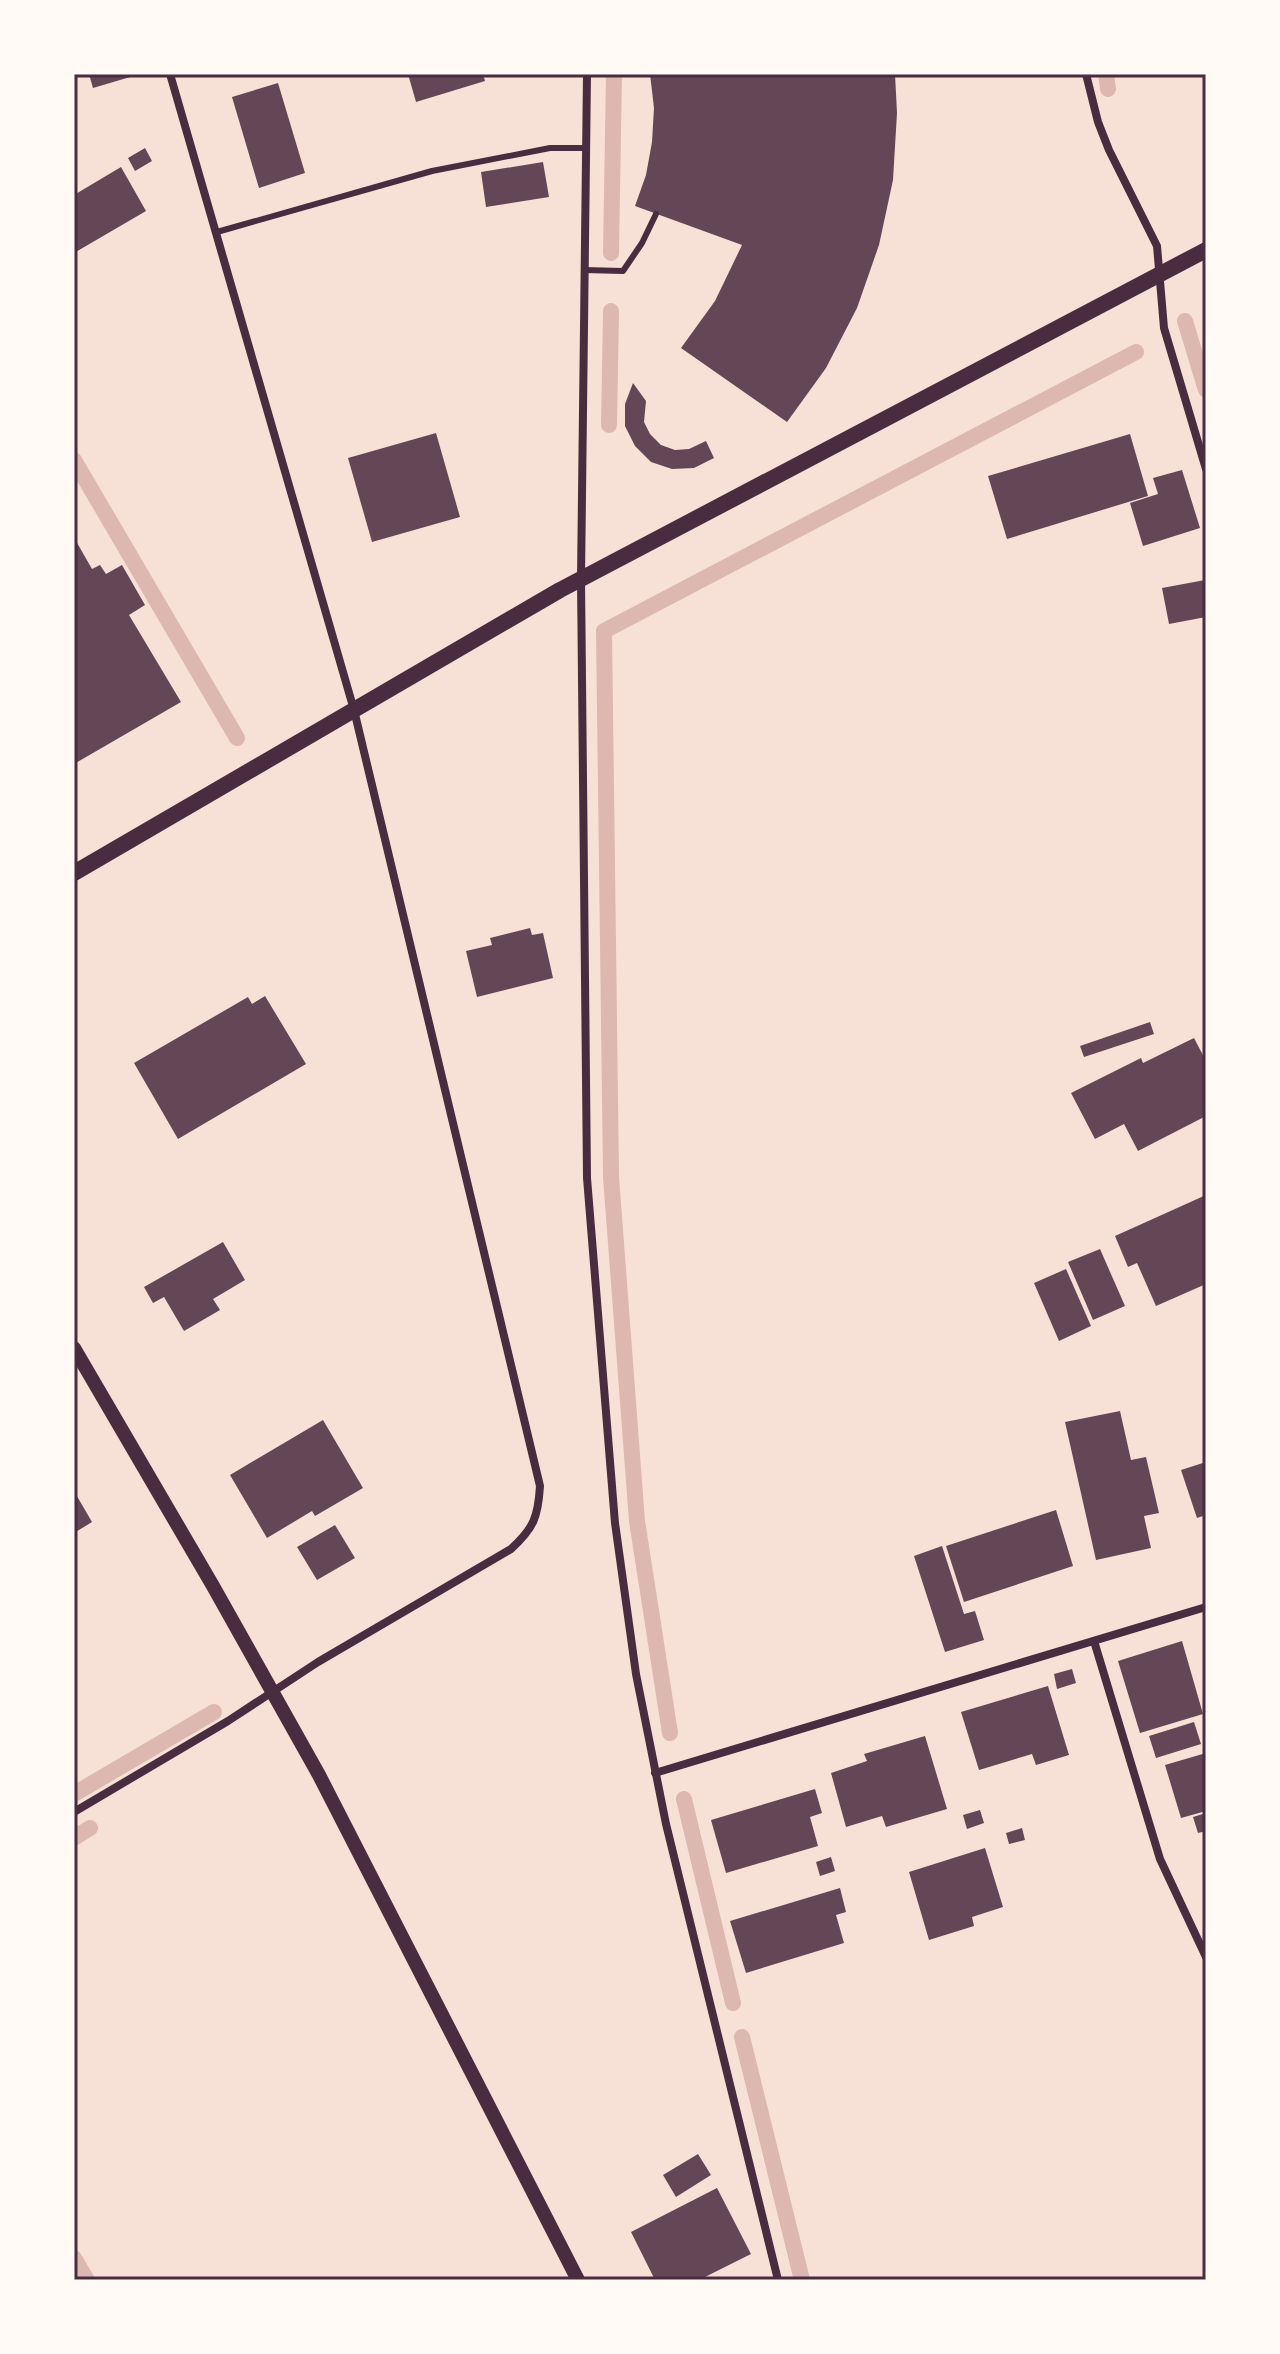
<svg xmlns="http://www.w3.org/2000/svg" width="1280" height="2354" font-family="Roboto,sans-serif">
<rect width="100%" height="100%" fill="#f7e1d7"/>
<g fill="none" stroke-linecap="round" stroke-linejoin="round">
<path stroke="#dcb8b0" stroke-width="16" d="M 1106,74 L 1108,89
M 611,253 L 614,74
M 1185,321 L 1206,390
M 609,425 L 611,311
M 74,460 L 237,738
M 670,1733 L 637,1521 L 611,1177 L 604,631 L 1136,352
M 74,1794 L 214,1712
M 684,1799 L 733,2003
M 74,1838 L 90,1828
M 742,2037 L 802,2280
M 74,2258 L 87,2280"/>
</g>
<path fill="#644757" d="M 89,74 L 137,74 L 137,75 L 93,88 Z
M 408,74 L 483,74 L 485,81 L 416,102 Z
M 650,74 L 895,74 L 897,113 L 893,180 L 879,245 L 857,308 L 826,368 L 787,422 L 681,348 L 715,301 L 742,245 L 635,206 L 646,175 L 652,142 L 654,108 Z
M 278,83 L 305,173 L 259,188 L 232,97 Z
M 145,148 L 152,161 L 135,171 L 128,158 Z
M 543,162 L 549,197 L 486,207 L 481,172 Z
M 121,167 L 146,211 L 74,253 L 74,195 Z
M 633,383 L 646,401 L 644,422 L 650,434 L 661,445 L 675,450 L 689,449 L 706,441 L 714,458 L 694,468 L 672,469 L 651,462 L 635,446 L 625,426 L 625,404 Z
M 436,433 L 460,517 L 372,542 L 348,458 Z
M 1130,434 L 1148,496 L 1007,539 L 988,476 Z
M 1182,470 L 1200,528 L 1143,546 L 1130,503 L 1158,494 L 1153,478 Z
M 76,541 L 92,569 L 100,565 L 106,574 L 122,565 L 145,605 L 129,615 L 181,702 L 74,764 L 74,543 Z
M 1205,580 L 1206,617 L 1169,624 L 1162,588 Z
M 530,928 L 532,935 L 543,933 L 553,978 L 477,997 L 466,951 L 492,945 L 490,938 Z
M 265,996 L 306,1064 L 178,1139 L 134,1063 L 248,997 L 252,1004 Z
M 1150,1022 L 1154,1034 L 1084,1057 L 1080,1046 Z
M 1194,1038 L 1206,1061 L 1206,1116 L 1138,1151 L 1124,1124 L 1095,1139 L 1071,1093 L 1141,1058 L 1143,1063 Z
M 1206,1195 L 1206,1284 L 1156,1306 L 1137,1263 L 1128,1267 L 1115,1236 Z
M 223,1242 L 245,1280 L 213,1299 L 220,1310 L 184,1331 L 164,1297 L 153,1303 L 144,1287 Z
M 1100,1249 L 1125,1306 L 1093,1320 L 1068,1262 Z
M 1066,1269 L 1091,1326 L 1059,1341 L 1034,1283 Z
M 1120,1411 L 1131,1460 L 1146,1457 L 1159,1513 L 1144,1516 L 1151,1548 L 1096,1560 L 1065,1422 Z
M 323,1420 L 363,1488 L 315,1516 L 312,1511 L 267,1538 L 230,1475 Z
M 1206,1462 L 1206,1515 L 1197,1518 L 1181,1470 Z
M 74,1491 L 92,1522 L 74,1533 Z
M 1056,1510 L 1073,1566 L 964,1602 L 946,1546 Z
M 335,1525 L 355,1558 L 317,1580 L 297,1547 Z
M 942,1546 L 964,1614 L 975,1611 L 984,1640 L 945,1652 L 914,1556 Z
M 1182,1641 L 1203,1714 L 1140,1733 L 1118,1661 Z
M 1072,1669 L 1076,1683 L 1057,1689 L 1054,1674 Z
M 1048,1686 L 1069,1755 L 1036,1765 L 1032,1754 L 979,1770 L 961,1712 Z
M 1194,1722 L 1201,1744 L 1156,1758 L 1149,1736 Z
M 925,1736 L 947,1809 L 886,1827 L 882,1816 L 846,1827 L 831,1773 L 867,1761 L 864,1754 Z
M 1206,1753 L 1206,1811 L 1181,1818 L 1165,1765 Z
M 815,1789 L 822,1813 L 810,1817 L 818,1846 L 726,1873 L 711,1820 Z
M 980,1810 L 984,1823 L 967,1829 L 963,1815 Z
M 1206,1813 L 1206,1831 L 1198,1833 L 1193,1817 Z
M 1022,1828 L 1025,1840 L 1009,1844 L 1006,1833 Z
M 985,1848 L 1003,1907 L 972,1917 L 974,1926 L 929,1940 L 909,1872 Z
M 831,1857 L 835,1871 L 820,1876 L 816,1862 Z
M 840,1888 L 846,1912 L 836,1915 L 844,1943 L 746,1973 L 730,1921 Z
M 698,2154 L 711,2175 L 676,2197 L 663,2175 Z
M 717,2188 L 751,2254 L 699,2280 L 655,2280 L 631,2232 Z"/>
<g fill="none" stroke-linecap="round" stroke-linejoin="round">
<path stroke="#4a2c40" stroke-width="6" d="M 217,232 L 432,171 L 550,148 L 586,148
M 584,270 L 623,271 L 642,243 L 656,214"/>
<path stroke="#4a2c40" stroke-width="8" d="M 587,74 L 581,579 L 587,1178 L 615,1523 L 636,1674 L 666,1824 L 778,2280
M 1086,74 L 1098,122 L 1109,150 L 1157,246 L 1164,328 L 1206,469
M 1094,1641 L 1160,1859 L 1206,1957
M 655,1773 L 1206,1607
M 74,1812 L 228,1721 L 318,1662 L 511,1549 C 534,1528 538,1517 540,1486 L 354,710 L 170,74"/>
<path stroke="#4a2c40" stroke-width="14" d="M 74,1348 L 213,1586 L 319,1775 L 578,2280"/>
<path stroke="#4a2c40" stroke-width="16" d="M 74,873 L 560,590 L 1206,250"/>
</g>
<rect width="1280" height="2354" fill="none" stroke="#fffaf5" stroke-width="152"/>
<rect x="76" y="76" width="1128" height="2202" fill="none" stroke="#4a2c40" stroke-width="3"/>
</svg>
